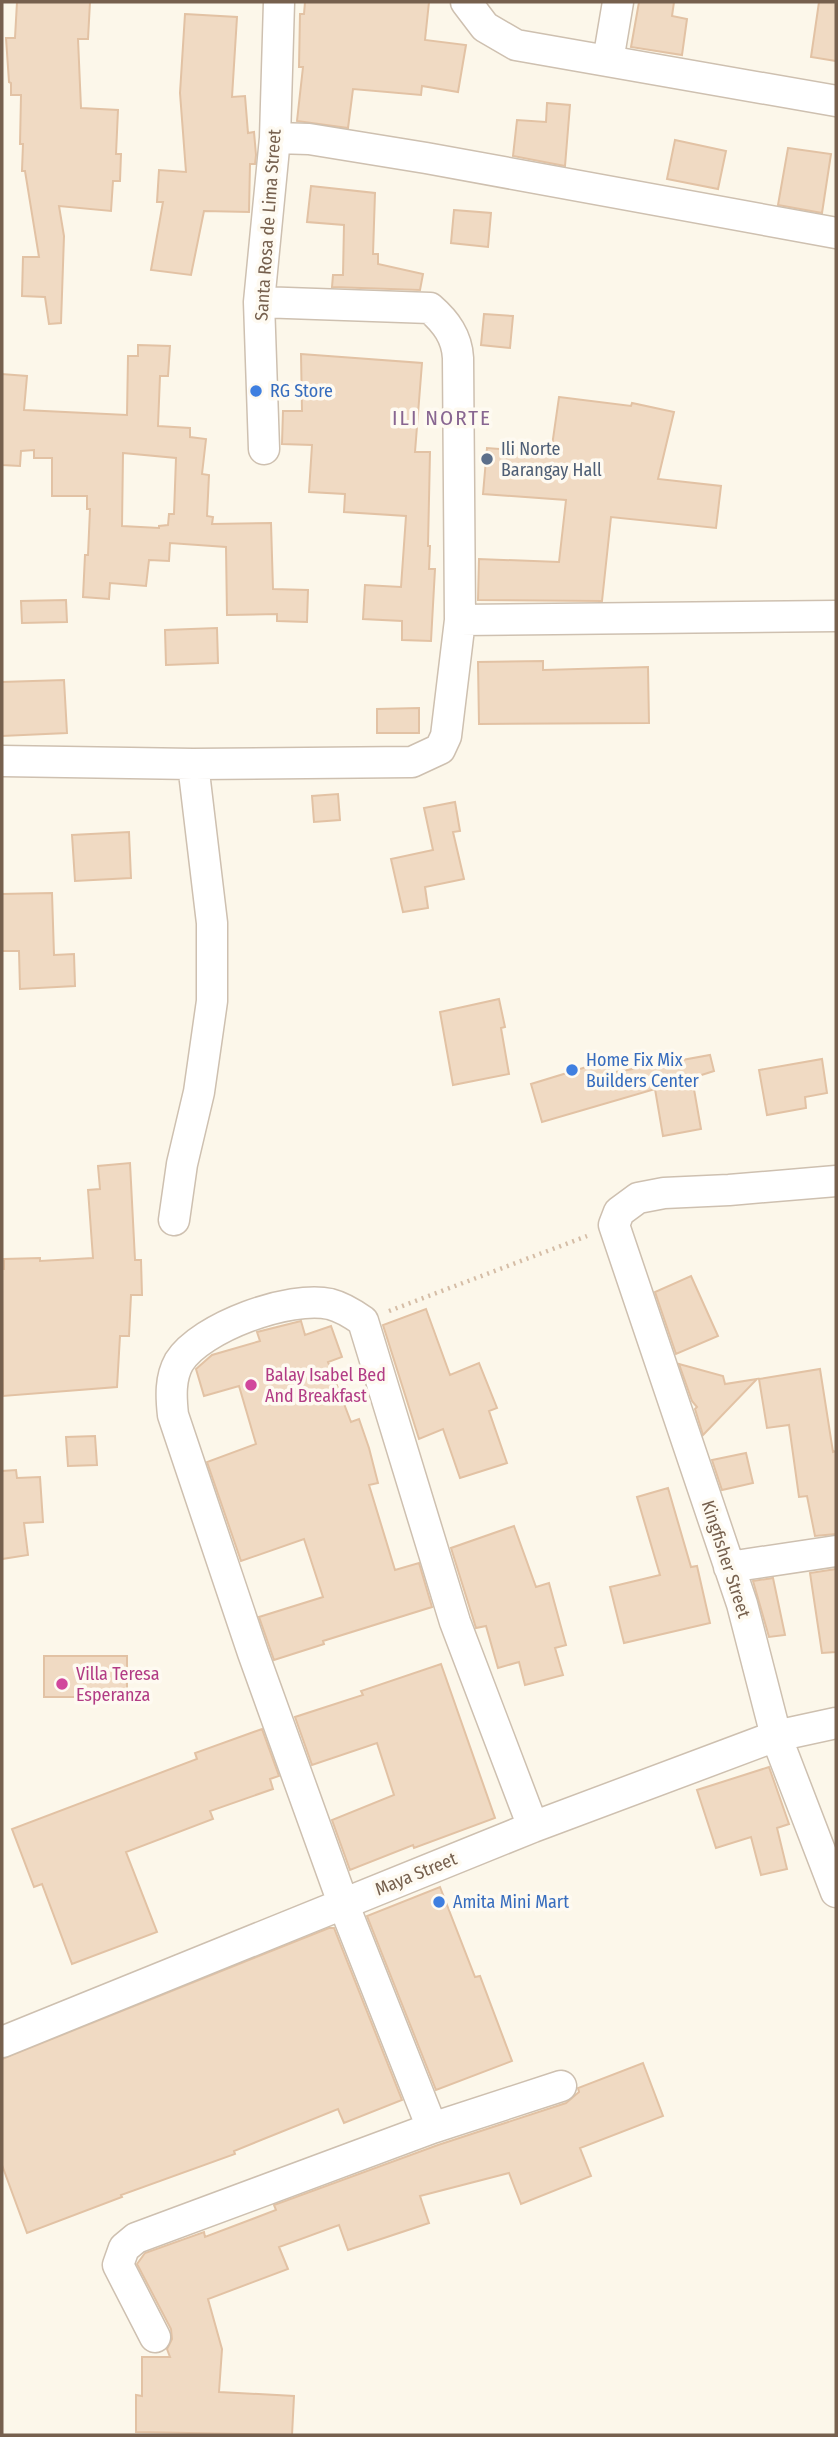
<svg xmlns="http://www.w3.org/2000/svg" width="838" height="2437" font-family="'Fira Sans Condensed',sans-serif">
<rect width="100%" height="100%" fill="#fcf7ea"/>
<path fill="#f0dac3" stroke="#e2c2a4" stroke-width="2" fill-rule="evenodd" d="M 17,2 L 90,2 L 88,39 L 78,39 L 81,108 L 118,110 L 116,154 L 121,154 L 120,181 L 113,181 L 111,211 L 59,206 L 64,236 L 61,323 L 49,324 L 45,297 L 22,296 L 23,257 L 39,257 L 25,171 L 22,171 L 23,144 L 20,144 L 21,95 L 11,95 L 11,83 L 9,82 L 6,38 L 15,38 Z
M 305,2 L 429,2 L 425,40 L 466,45 L 458,92 L 422,86 L 421,95 L 353,89 L 348,128 L 297,121 L 303,67 L 299,67 L 300,14 L 304,14 Z
M 639,2 L 674,2 L 672,16 L 687,19 L 682,55 L 631,47 Z
M 819,2 L 836,2 L 836,61 L 811,57 Z
M 185,14 L 237,17 L 232,97 L 245,96 L 248,133 L 254,132 L 256,155 L 255,164 L 250,164 L 249,212 L 204,211 L 191,275 L 151,270 L 163,202 L 157,202 L 159,170 L 186,172 L 180,93 Z
M 547,103 L 570,105 L 565,166 L 513,156 L 517,120 L 546,122 Z
M 675,140 L 726,151 L 718,189 L 667,179 Z
M 788,148 L 831,154 L 822,213 L 778,205 Z
M 311,186 L 375,193 L 373,254 L 378,254 L 378,264 L 423,274 L 420,290 L 332,287 L 333,275 L 343,275 L 344,225 L 307,222 Z
M 454,210 L 491,213 L 488,247 L 451,243 Z
M 484,314 L 513,316 L 510,348 L 481,345 Z
M 138,345 L 170,346 L 168,376 L 160,376 L 158,426 L 190,428 L 190,437 L 206,439 L 202,474 L 209,475 L 207,516 L 213,517 L 212,524 L 271,523 L 273,589 L 308,590 L 307,622 L 277,621 L 277,614 L 227,615 L 226,547 L 170,543 L 169,561 L 149,560 L 146,586 L 110,583 L 109,599 L 83,597 L 85,555 L 88,555 L 90,509 L 87,509 L 87,496 L 52,496 L 52,458 L 34,458 L 34,450 L 21,451 L 20,466 L 2,465 L 2,374 L 27,376 L 24,410 L 127,415 L 128,356 L 138,356 ZM 123,453 L 176,458 L 174,514 L 169,514 L 168,525 L 159,526 L 159,528 L 122,526 Z
M 301,354 L 422,363 L 415,452 L 430,452 L 428,546 L 430,546 L 429,569 L 435,569 L 431,641 L 402,640 L 402,621 L 363,619 L 365,585 L 401,587 L 406,516 L 344,512 L 345,494 L 309,492 L 312,445 L 282,444 L 283,411 L 302,411 Z
M 559,397 L 631,406 L 632,403 L 674,412 L 658,479 L 721,486 L 716,528 L 611,517 L 602,601 L 478,600 L 479,559 L 559,562 L 566,500 L 483,494 L 487,448 L 551,453 Z
M 66,600 L 67,622 L 22,623 L 21,601 Z
M 217,628 L 218,663 L 166,665 L 165,630 Z
M 543,661 L 543,670 L 648,667 L 649,723 L 479,724 L 478,662 Z
M 64,680 L 67,733 L 2,736 L 2,682 Z
M 419,708 L 419,733 L 377,733 L 377,709 Z
M 338,794 L 340,820 L 314,822 L 312,796 Z
M 455,802 L 460,831 L 453,832 L 464,879 L 425,887 L 428,908 L 403,912 L 391,859 L 433,850 L 424,808 Z
M 129,832 L 131,878 L 75,881 L 72,835 Z
M 52,893 L 54,955 L 74,954 L 75,986 L 20,989 L 19,951 L 2,951 L 2,894 Z
M 499,999 L 505,1027 L 501,1028 L 509,1074 L 453,1085 L 440,1012 Z
M 710,1055 L 714,1071 L 692,1078 L 701,1129 L 663,1136 L 655,1089 L 542,1122 L 531,1084 L 606,1061 L 610,1073 Z
M 822,1059 L 827,1093 L 805,1097 L 806,1108 L 767,1115 L 759,1070 Z
M 130,1163 L 135,1260 L 141,1260 L 142,1295 L 131,1295 L 129,1336 L 120,1336 L 117,1387 L 3,1396 L 2,1269 L 4,1269 L 4,1259 L 40,1258 L 40,1261 L 93,1258 L 88,1190 L 100,1189 L 98,1166 Z
M 691,1276 L 718,1336 L 676,1354 L 655,1292 Z
M 426,1309 L 450,1375 L 479,1363 L 497,1408 L 489,1411 L 507,1463 L 460,1478 L 443,1429 L 419,1439 L 383,1325 Z
M 301,1321 L 305,1335 L 331,1326 L 342,1357 L 328,1362 L 351,1422 L 359,1419 L 369,1448 L 378,1483 L 369,1485 L 395,1570 L 419,1563 L 432,1607 L 323,1641 L 324,1644 L 274,1660 L 259,1617 L 323,1597 L 304,1539 L 241,1561 L 207,1462 L 256,1444 L 239,1386 L 204,1396 L 196,1369 L 212,1355 L 260,1341 L 257,1332 Z
M 679,1364 L 723,1376 L 725,1384 L 757,1379 L 703,1435 L 695,1409 L 697,1407 L 692,1401 Z
M 820,1369 L 833,1452 L 836,1451 L 836,1534 L 815,1536 L 807,1496 L 799,1497 L 789,1425 L 767,1428 L 759,1379 Z
M 95,1436 L 97,1465 L 68,1466 L 66,1437 Z
M 746,1453 L 753,1483 L 722,1490 L 712,1460 Z
M 16,1470 L 17,1478 L 40,1477 L 43,1522 L 24,1523 L 28,1555 L 2,1559 L 2,1471 Z
M 668,1488 L 691,1567 L 697,1566 L 710,1623 L 624,1643 L 610,1587 L 660,1575 L 637,1497 Z
M 514,1526 L 536,1587 L 549,1583 L 566,1645 L 555,1648 L 563,1675 L 525,1685 L 519,1662 L 498,1668 L 486,1626 L 476,1628 L 451,1548 Z
M 836,1569 L 836,1652 L 822,1653 L 810,1573 Z
M 773,1578 L 785,1635 L 769,1637 L 753,1581 Z
M 44,1656 L 127,1656 L 127,1697 L 44,1697 Z
M 441,1664 L 495,1818 L 414,1848 L 413,1845 L 350,1870 L 332,1820 L 394,1795 L 377,1743 L 312,1765 L 295,1717 L 363,1695 L 361,1691 Z
M 262,1729 L 279,1776 L 270,1779 L 273,1789 L 210,1811 L 213,1819 L 126,1852 L 157,1932 L 72,1964 L 42,1884 L 34,1887 L 12,1829 L 197,1759 L 195,1753 Z
M 769,1767 L 789,1824 L 777,1828 L 787,1869 L 761,1875 L 751,1837 L 716,1848 L 697,1790 Z
M 440,1887 L 475,1977 L 480,1976 L 512,2061 L 436,2090 L 367,1916 Z
M 329,1928 L 334,1928 L 402,2100 L 344,2123 L 338,2109 L 234,2151 L 235,2154 L 121,2195 L 122,2197 L 27,2233 L 2,2165 L 2,2059 Z
M 643,2063 L 663,2116 L 580,2148 L 591,2176 L 521,2204 L 509,2173 L 420,2196 L 429,2223 L 348,2250 L 339,2225 L 279,2247 L 288,2269 L 208,2299 L 222,2349 L 219,2392 L 294,2396 L 292,2435 L 136,2432 L 136,2395 L 142,2396 L 142,2357 L 170,2357 L 167,2349 L 172,2339 L 171,2329 L 137,2264 L 145,2253 L 204,2232 L 205,2237 L 276,2210 L 274,2205 L 438,2145 L 566,2103 L 579,2092 L 578,2088 Z"/>
<g fill="none" stroke-linecap="round" stroke-linejoin="round">
<defs>
<path id="street" d="M 466,2 L 485,27 L 516,45 L 836,101
M 608,61 L 618,2
M 275,138 L 309,139 L 426,158 L 836,233
M 264,449 L 259,302 L 275,138 L 279,2
M 460,620 L 836,616
M 2,761 L 193,764 L 412,762 L 440,749 L 446,736 L 460,620 L 458,358 C 457,337 446,322 430,308 L 259,302
M 836,1181 L 729,1190 L 664,1193 L 638,1198 L 619,1212 L 614,1225 L 742,1604 L 776,1736 L 836,1892
M 174,1220 L 182,1164 L 199,1092 L 212,1001 L 212,923 L 193,764
M 729,1567 L 836,1551
M 2,2042 L 533,1827 L 776,1736 L 836,1723
M 432,2128 L 343,1903 L 253,1653 L 173,1415 C 171,1397 170,1378 179,1362 C 201,1327 290,1295 330,1304 C 342,1307 353,1314 363,1321 L 455,1622 L 533,1827
M 155,2337 L 118,2265 L 124,2248 L 136,2238 L 432,2128 L 561,2086"/>
</defs>
<use href="#street" stroke="#cec0b0" stroke-width="33"/>
<path stroke="#d5bda6" stroke-width="4.5" stroke-dasharray="2 5" stroke-linecap="butt" d="M 389,1311 L 587,1236"/>
<use href="#street" stroke="#fff" stroke-width="30"/>
</g>
<g fill="#3f7fe0" stroke="#fefaf1" stroke-width="2.5">
<circle cx="256" cy="391" r="7"/>
<circle cx="572" cy="1070" r="7"/>
<circle cx="439" cy="1902" r="7"/>
</g>
<circle fill="#5c6f8a" stroke="#fefaf1" stroke-width="2.5" cx="487" cy="459" r="7"/>
<g fill="#d1479c" stroke="#fefaf1" stroke-width="2.5">
<circle cx="251" cy="1385" r="7"/>
<circle cx="62" cy="1684" r="7"/>
</g>
<g text-anchor="middle" stroke-width="7" stroke-linejoin="round" paint-order="stroke">
<g font-size="18" fill="#76604e" stroke="#fefaf1">
<text transform="translate(268 225) rotate(-86)" y="6">Santa Rosa de Lima Street</text>
<text transform="translate(726 1559) rotate(72)" y="6">Kingfisher Street</text>
<text transform="translate(416 1874) rotate(-22)" y="6">Maya Street</text>
</g>
<g font-size="18" fill="#366cbe" stroke="#fefaf1" text-anchor="start">
<text x="270" y="397">RG Store</text>
<text x="586" y="1066">Home Fix Mix<tspan x="586" dy="21">Builders Center</tspan></text>
<text x="453" y="1908">Amita Mini Mart</text>
</g>
<g font-size="18" fill="#4e5e75" stroke="#fefaf1" text-anchor="start">
<text x="501" y="455">Ili Norte<tspan x="501" dy="21">Barangay Hall</tspan></text>
</g>
<g font-size="18" fill="#b23c85" stroke="#fefaf1" text-anchor="start">
<text x="265" y="1381">Balay Isabel Bed<tspan x="265" dy="21">And Breakfast</tspan></text>
<text x="76" y="1680">Villa Teresa<tspan x="76" dy="21">Esperanza</tspan></text>
</g>
<g font-size="21" letter-spacing="2" fill="#886691" stroke="#fefaf1">
<text x="442" y="425">ILI NORTE</text>
</g>
</g>
<rect width="838" height="2437" fill="none" stroke="#76604e" stroke-width="7"/>
</svg>
